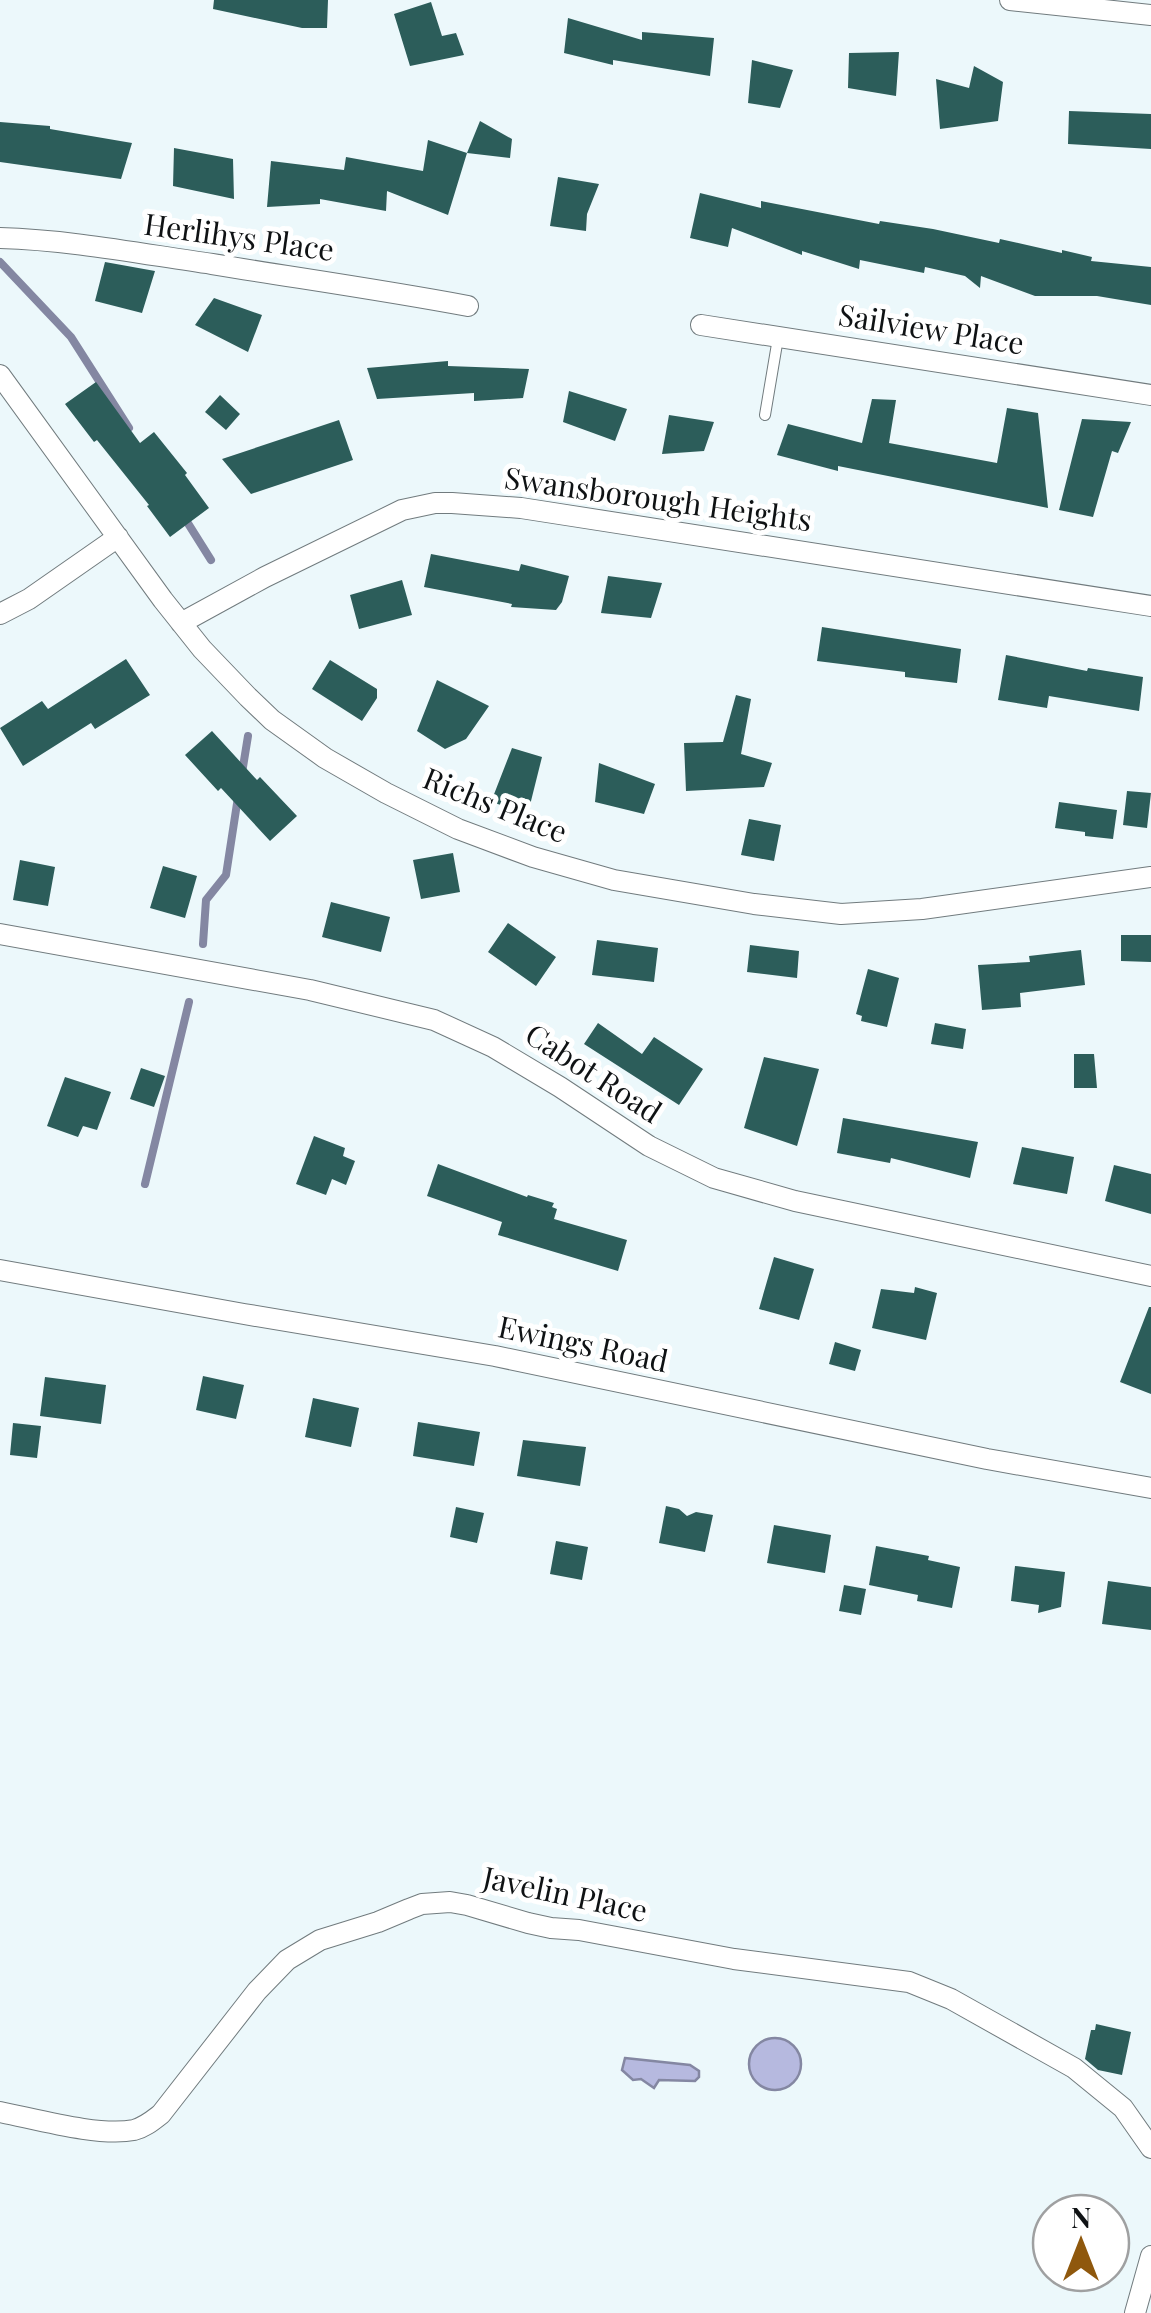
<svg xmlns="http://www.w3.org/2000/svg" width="1151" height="2313" font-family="'Playfair Display',serif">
<rect width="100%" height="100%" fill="#ecf8fb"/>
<path fill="#b6b9df" stroke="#8487a2" stroke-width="2.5" d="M749 2064a26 26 0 1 1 52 0a26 26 0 1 1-52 0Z
M 625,2058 L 690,2065 L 699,2071 L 699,2077 L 695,2081 L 659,2080 L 654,2088 L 641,2079 L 633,2080 L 622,2070 Z"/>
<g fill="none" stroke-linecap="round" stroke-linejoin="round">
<path stroke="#8487a2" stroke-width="8" d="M 0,262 L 71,337 L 129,428
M 184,517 L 211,560
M 242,773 L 248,736
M 203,944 L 206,900 L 226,875 L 238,797
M 145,1184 L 189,1002"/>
</g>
<path fill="#2c5d5a" d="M 214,0 L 328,0 L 327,28 L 302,28 L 213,9 Z
M 431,2 L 442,36 L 456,33 L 464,55 L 410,66 L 394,14 Z
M 568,18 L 642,40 L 642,32 L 714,38 L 710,76 L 613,60 L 613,65 L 564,53 Z
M 899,52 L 896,96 L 848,88 L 849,53 Z
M 752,60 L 793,70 L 780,108 L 748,103 Z
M 974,66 L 1003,82 L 998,121 L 940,129 L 936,79 L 969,88 Z
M 1069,111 L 1151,114 L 1151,149 L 1068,144 Z
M 480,121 L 512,139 L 510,158 L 467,153 Z
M 0,122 L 50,126 L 50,129 L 132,143 L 121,179 L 0,162 Z
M 428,140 L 467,153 L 448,215 L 387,191 L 386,211 L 320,199 L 320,204 L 267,207 L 271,161 L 344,170 L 346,157 L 423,171 Z
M 174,148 L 233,159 L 234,199 L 173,186 Z
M 558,177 L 599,184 L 587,214 L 586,231 L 550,226 Z
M 700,193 L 761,208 L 761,201 L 879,224 L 880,221 L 933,229 L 999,243 L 1000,239 L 1062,253 L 1062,250 L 1092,257 L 1091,261 L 1151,267 L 1151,305 L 1097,296 L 1035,296 L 981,276 L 980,288 L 965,276 L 925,267 L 924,273 L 860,260 L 859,269 L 802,251 L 802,255 L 732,228 L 728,247 L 690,238 Z
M 105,262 L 155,271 L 142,313 L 95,301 Z
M 214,298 L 262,315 L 248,352 L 195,325 Z
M 448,361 L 448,366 L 529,369 L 523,398 L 474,401 L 474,393 L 377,399 L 367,368 Z
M 96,382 L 140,443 L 154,432 L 187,473 L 185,475 L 209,508 L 170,537 L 147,506 L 149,505 L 97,440 L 94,442 L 65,404 Z
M 569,391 L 627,409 L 615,441 L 563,422 Z
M 220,395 L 240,414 L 226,430 L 205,412 Z
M 872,399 L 896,400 L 889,443 L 997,463 L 1007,408 L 1038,413 L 1048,508 L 838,466 L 838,471 L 777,455 L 788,424 L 862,443 Z
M 669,415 L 714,422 L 704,451 L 662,454 Z
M 1082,419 L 1131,422 L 1118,453 L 1112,451 L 1093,517 L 1059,510 Z
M 339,420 L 353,460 L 251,494 L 222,459 Z
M 431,554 L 519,571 L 521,564 L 569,576 L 562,602 L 556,610 L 511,607 L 512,604 L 424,587 Z
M 608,576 L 662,583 L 651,618 L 601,613 Z
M 402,580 L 412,615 L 359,629 L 350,595 Z
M 822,627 L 961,649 L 957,683 L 905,677 L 905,672 L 817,661 Z
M 1006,655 L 1087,671 L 1088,668 L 1143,677 L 1139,711 L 1049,696 L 1047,708 L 998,700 Z
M 126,659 L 150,695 L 95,729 L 91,723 L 23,766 L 0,728 L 42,701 L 48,709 Z
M 330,660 L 377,689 L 377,698 L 362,721 L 312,689 Z
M 437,680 L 489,706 L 466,739 L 445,749 L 417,731 Z
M 736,695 L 751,699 L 741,754 L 772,763 L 764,787 L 686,791 L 684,743 L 723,742 Z
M 212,731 L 257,780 L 260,777 L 297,816 L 270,841 L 221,788 L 218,791 L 185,755 Z
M 512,748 L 542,757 L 528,813 L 491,802 Z
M 599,763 L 655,784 L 644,814 L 595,802 Z
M 1127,791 L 1151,793 L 1147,828 L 1123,825 Z
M 1059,802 L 1117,810 L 1113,839 L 1085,836 L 1085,832 L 1055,828 Z
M 749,819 L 781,825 L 774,861 L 741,855 Z
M 453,853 L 460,892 L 421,899 L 413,860 Z
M 20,860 L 55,867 L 48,906 L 13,900 Z
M 163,866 L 197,876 L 185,918 L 150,908 Z
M 331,902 L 390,917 L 381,952 L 322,937 Z
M 508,923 L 556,957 L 536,986 L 488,952 Z
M 1121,935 L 1151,935 L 1151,962 L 1121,961 Z
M 597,940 L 658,948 L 654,982 L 592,975 Z
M 750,945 L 799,951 L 797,978 L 747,972 Z
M 1081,950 L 1085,985 L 1020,993 L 1021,1007 L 982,1010 L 978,965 L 1030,962 L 1029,956 Z
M 868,969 L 899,978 L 887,1027 L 861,1021 L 862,1016 L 856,1014 Z
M 598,1023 L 642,1054 L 654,1037 L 703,1069 L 679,1105 L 584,1044 Z
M 935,1023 L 966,1029 L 963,1049 L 931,1044 Z
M 1074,1054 L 1094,1054 L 1097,1088 L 1074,1088 Z
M 764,1057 L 819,1069 L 797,1146 L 744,1128 Z
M 141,1068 L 165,1076 L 154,1107 L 130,1099 Z
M 65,1077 L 111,1092 L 97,1130 L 83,1126 L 78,1137 L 47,1126 Z
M 843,1118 L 978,1142 L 970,1178 L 891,1158 L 890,1163 L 837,1153 Z
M 314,1136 L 345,1148 L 343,1156 L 355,1161 L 346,1185 L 332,1179 L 326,1195 L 296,1184 Z
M 1022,1147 L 1074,1157 L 1067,1194 L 1013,1184 Z
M 438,1164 L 527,1197 L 528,1195 L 554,1203 L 552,1207 L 557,1209 L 554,1219 L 627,1240 L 618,1271 L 498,1235 L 502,1222 L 427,1196 Z
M 1114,1165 L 1151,1174 L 1151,1214 L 1105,1201 Z
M 774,1257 L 814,1269 L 799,1320 L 759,1309 Z
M 915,1287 L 937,1293 L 926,1340 L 872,1328 L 881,1289 L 914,1293 Z
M 1149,1307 L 1151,1307 L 1151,1394 L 1120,1382 Z
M 835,1342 L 861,1350 L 855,1371 L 829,1364 Z
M 203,1376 L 244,1385 L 236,1419 L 196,1410 Z
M 45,1377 L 106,1385 L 101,1424 L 40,1416 Z
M 313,1398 L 359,1408 L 351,1447 L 305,1437 Z
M 418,1422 L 480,1432 L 474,1466 L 413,1456 Z
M 13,1423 L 41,1426 L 37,1458 L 10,1455 Z
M 523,1440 L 586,1447 L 580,1486 L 517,1476 Z
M 666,1506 L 679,1509 L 687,1516 L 696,1512 L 713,1515 L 705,1552 L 659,1543 Z
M 456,1507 L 484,1513 L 477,1543 L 450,1537 Z
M 774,1525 L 831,1535 L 825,1573 L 767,1563 Z
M 556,1541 L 588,1547 L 582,1580 L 550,1574 Z
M 876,1546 L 929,1556 L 928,1560 L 960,1567 L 952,1608 L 917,1601 L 918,1595 L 869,1585 Z
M 1015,1566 L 1065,1572 L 1061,1607 L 1038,1613 L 1039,1605 L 1011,1601 Z
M 1108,1581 L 1151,1587 L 1151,1630 L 1102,1624 Z
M 844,1585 L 866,1589 L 861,1615 L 839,1611 Z
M 1096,2024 L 1131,2032 L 1122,2075 L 1098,2070 L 1085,2059 L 1091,2030 L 1095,2030 Z"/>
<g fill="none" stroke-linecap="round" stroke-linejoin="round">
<defs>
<path id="lane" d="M 765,415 L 778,338"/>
<path id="street" d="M 1010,0 L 1151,15
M 0,238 C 71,240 142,254 212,264 C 297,278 383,290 468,306
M 701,325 L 1151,395
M 0,375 L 163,600 L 202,649 L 248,697 L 272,720 L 325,758 L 386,793 L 458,829 L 533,857 L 614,880 L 754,904 L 841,914 L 922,909 L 1151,877
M 0,614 L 29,599 L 118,537
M 181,623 L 265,577 L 402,510 L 435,503 L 452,503 L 521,508 L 1151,606
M 0,934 L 310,990 L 434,1020 L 493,1047 L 560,1087 L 649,1146 L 714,1178 L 795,1201 L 1151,1276
M 0,1270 L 244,1314 L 495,1356 L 987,1459 L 1151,1488
M 0,2112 C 36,2119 99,2137 134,2130 C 145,2127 152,2121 161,2114 L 257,1991 L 287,1960 L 320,1940 L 378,1922 L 409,1909 L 422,1904 L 450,1902 L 467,1905 L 528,1923 L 551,1928 L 579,1930 L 734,1959 L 909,1982 L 951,1999 L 1074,2068 L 1123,2108 L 1151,2148
M 1135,2313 L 1151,2256"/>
</defs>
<use href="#lane" stroke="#717b7e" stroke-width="12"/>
<use href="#street" stroke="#717b7e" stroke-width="22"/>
<use href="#lane" stroke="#fff" stroke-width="10"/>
<use href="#street" stroke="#fff" stroke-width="20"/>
</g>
<g text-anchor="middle" stroke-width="10" stroke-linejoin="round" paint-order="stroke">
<g font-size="30" fill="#0f1214" stroke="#fff">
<text transform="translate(239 238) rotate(8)" y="10">Herlihys Place</text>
<text transform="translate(931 330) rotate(9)" y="10">Sailview Place</text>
<text transform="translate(658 500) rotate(8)" y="10">Swansborough Heights</text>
<text transform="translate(495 806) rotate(22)" y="10">Richs Place</text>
<text transform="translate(593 1074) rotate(33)" y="10">Cabot Road</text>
<text transform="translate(583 1345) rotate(12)" y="10">Ewings Road</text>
<text transform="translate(565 1895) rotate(12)" y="10">Javelin Place</text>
</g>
</g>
<g transform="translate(1081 2243)"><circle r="48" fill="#ffffff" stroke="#9fa0a1" stroke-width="2.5"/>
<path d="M0-8L18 38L0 25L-18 38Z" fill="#8f580d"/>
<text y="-15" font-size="28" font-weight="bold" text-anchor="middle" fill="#0f1214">N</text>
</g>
</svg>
